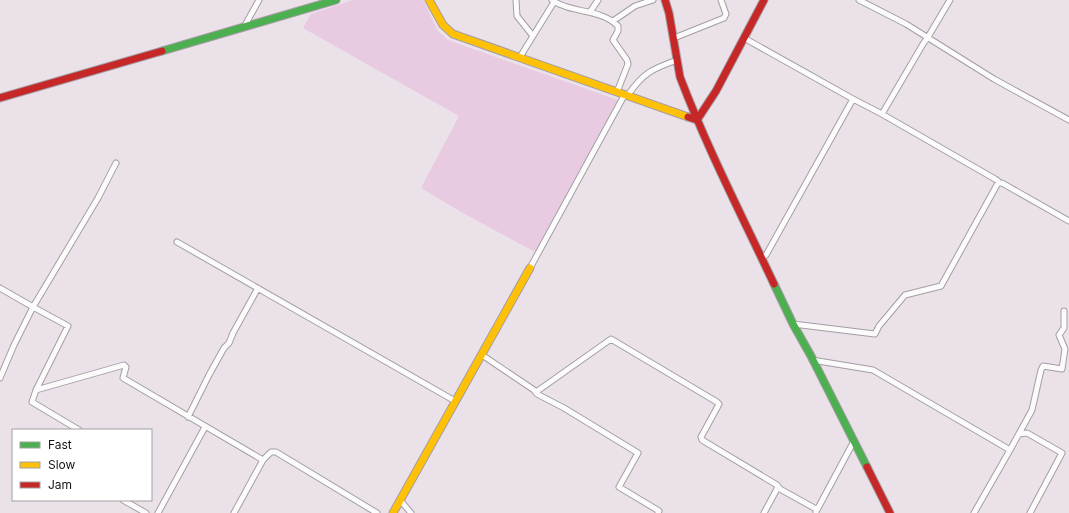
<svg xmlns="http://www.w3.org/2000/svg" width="1069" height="513" font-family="Inter,sans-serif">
<rect width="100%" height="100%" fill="#ebe2e9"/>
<path fill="#e8cae1" d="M 353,0 L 423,0 L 438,31 L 448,40 L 618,100 L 535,252 L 461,212 L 421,188 L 459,116 L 303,28 L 311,14 Z"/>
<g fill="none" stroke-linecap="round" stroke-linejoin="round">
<defs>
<path id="street" d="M 516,0 L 517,16 L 533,36
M 552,0 C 572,14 600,8 618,26 L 618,31 L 613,40 L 627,60 L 628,64 L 617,92
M 859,0 L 906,24 L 994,79 L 1069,120
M 590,12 L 598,0
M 613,21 L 635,6 L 653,0
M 244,27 L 259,0
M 674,38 L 724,18 L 726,14 L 721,0
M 744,38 L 853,99
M 520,57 L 554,2
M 628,95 C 643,73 652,69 677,60
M 998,183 L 1002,183 L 1069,221
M 177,242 L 455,401
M 761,258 L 766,255 L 853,99 L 882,114 L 923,44 L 928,37 L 950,0
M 530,268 L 625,94
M 0,288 L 33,307 L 14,345 L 0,378
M 793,324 L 875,334 L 879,326 L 905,295 L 941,286 L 998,183 L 998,181 L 995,179 L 882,114
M 482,355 L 534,390 L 537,394 L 564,408 L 638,453 L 619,487 L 659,511 L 658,513
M 812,360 L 873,370 L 1010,450 L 1032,410 L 1041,370 L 1043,366 L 1062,369 L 1065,349 L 1059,335 L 1064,328 L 1064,311
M 36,390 L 68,326 L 33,307 L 98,198 L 116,163
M 536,392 L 611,339 L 717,402 L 719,404 L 718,406 L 701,437 L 702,440 L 777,485 L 780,489 L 816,509 L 816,513
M 188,417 L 209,375 L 224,348 L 229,343 L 233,333 L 258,288
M 79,430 L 32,402 L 36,390 L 124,365 L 126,367 L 123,378 L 263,460
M 1019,434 L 1027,433 L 1062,453 L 1030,513
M 123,500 L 146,513
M 400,500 L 411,513
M 817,510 L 854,441
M 158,513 L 205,427
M 234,513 L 263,460 L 271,452 L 276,452 L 377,513
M 764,513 L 778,487
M 974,513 L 1010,450"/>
<path id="fast" d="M 162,51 L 336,0
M 774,284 L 793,324 L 811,356 L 867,467"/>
<path id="slow" d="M 429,0 L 443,25 L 453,34 L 688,117
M 393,513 L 530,268"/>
<path id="jam" d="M 665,0 L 669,13 L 680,77 C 707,148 742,216 774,284
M 0,98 L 162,51
M 688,117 L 697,120 L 716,91 L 764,0
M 867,467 L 890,513"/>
</defs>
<use href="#street" stroke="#a49da3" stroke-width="7"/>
<use href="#fast" stroke="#a49da3" stroke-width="9"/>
<use href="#slow" stroke="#a49da3" stroke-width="9"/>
<use href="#jam" stroke="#a49da3" stroke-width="9"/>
<use href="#street" stroke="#fcfbfc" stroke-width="5"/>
<use href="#fast" stroke="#4caf50" stroke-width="7"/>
<use href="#slow" stroke="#ffc107" stroke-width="7"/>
<use href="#jam" stroke="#c62828" stroke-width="7"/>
</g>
<rect x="12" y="429" width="140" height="72" fill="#ffffff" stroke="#a2a0a2"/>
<rect x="20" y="442" width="20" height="6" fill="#4caf50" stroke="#a2a0a2"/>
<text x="48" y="449" font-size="12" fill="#171116">Fast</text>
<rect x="20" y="462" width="20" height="6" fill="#ffc107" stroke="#a2a0a2"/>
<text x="48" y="469" font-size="12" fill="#171116">Slow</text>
<rect x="20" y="482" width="20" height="6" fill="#c62828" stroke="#a2a0a2"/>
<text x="48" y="489" font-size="12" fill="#171116">Jam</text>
</svg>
